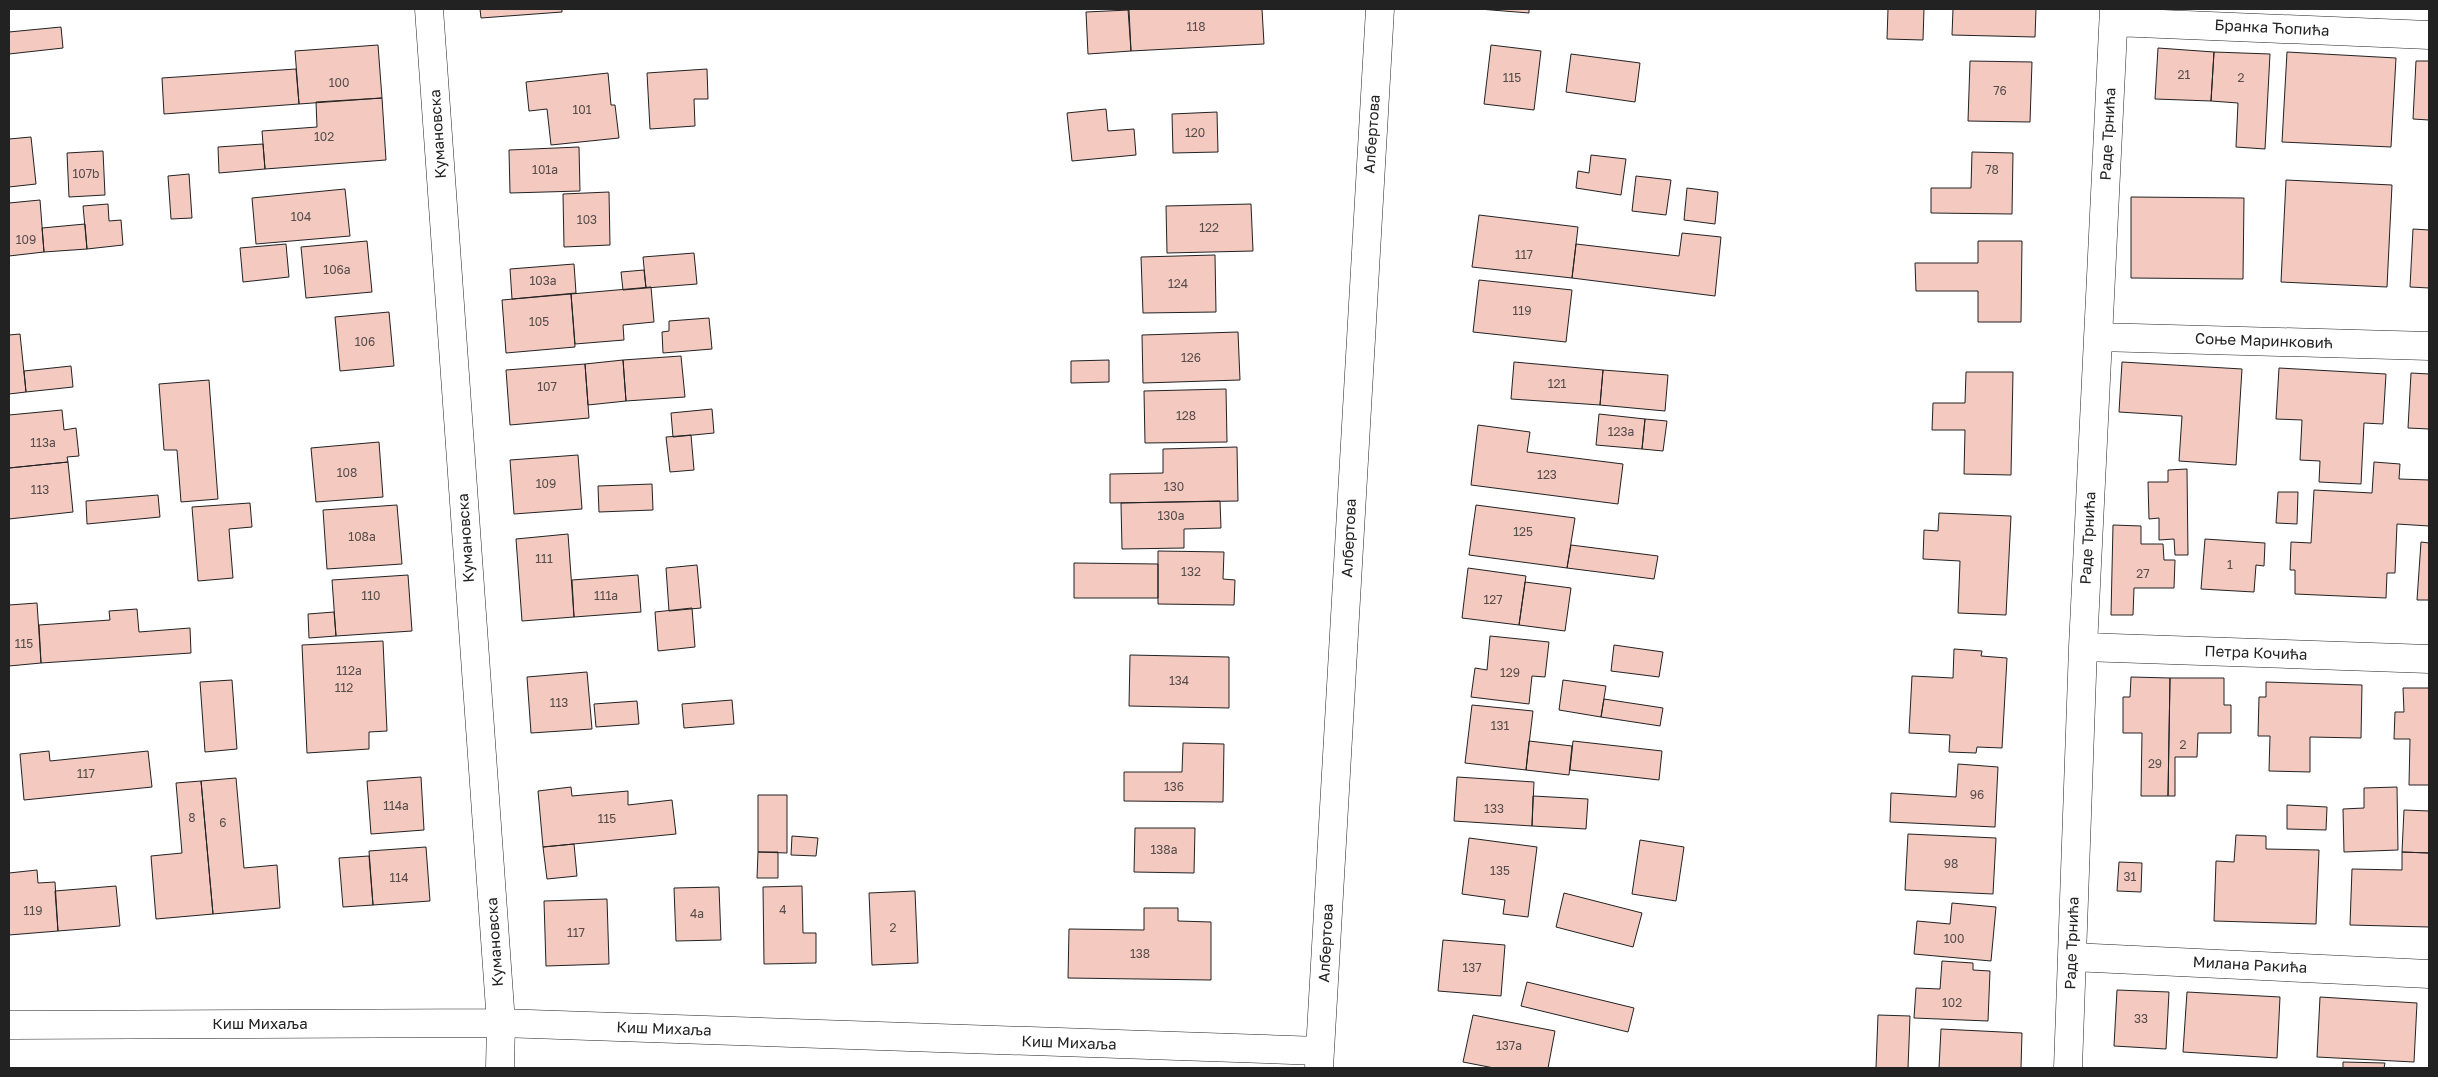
<svg xmlns="http://www.w3.org/2000/svg" width="2438" height="1077" font-family="'Golos Text',sans-serif">
<rect width="100%" height="100%" fill="#fff"/>
<path fill="#f3c9c0" stroke="#222" d="M 480,9 L 562,9 L 562,12 L 481,18 Z
M 1128,9 L 1262,9 L 1264,44 L 1131,51 Z
M 1479,9 L 1529,9 L 1529,13 Z
M 1888,9 L 1924,9 L 1923,40 L 1887,39 Z
M 1953,9 L 2036,9 L 2035,37 L 1952,35 Z
M 1129,10 L 1131,51 L 1088,54 L 1086,12 Z
M 61,27 L 63,48 L 9,54 L 9,32 Z
M 378,45 L 382,98 L 299,104 L 295,51 Z
M 1491,45 L 1541,51 L 1534,110 L 1484,104 Z
M 2158,48 L 2214,52 L 2211,101 L 2155,99 Z
M 2214,52 L 2270,54 L 2265,149 L 2236,147 L 2238,103 L 2211,101 Z
M 2287,52 L 2396,58 L 2391,147 L 2282,142 Z
M 1571,54 L 1640,63 L 1635,102 L 1566,92 Z
M 1970,61 L 2032,62 L 2030,122 L 1968,121 Z
M 2416,61 L 2429,61 L 2429,120 L 2413,119 Z
M 296,69 L 299,104 L 164,114 L 162,78 Z
M 707,69 L 708,99 L 694,99 L 695,126 L 650,129 L 647,73 Z
M 608,73 L 611,105 L 615,105 L 619,138 L 551,145 L 547,109 L 529,111 L 526,82 Z
M 382,98 L 386,160 L 265,169 L 262,131 L 317,127 L 316,102 Z
M 1106,109 L 1108,131 L 1134,129 L 1136,155 L 1072,161 L 1067,113 Z
M 1217,112 L 1218,152 L 1173,153 L 1172,114 Z
M 31,137 L 36,184 L 9,187 L 9,139 Z
M 263,144 L 265,169 L 219,173 L 218,147 Z
M 579,147 L 580,191 L 510,193 L 509,150 Z
M 103,151 L 105,195 L 69,197 L 67,153 Z
M 1972,152 L 2013,153 L 2012,214 L 1931,213 L 1931,188 L 1971,188 Z
M 1591,155 L 1626,159 L 1621,195 L 1576,188 L 1578,171 L 1589,173 Z
M 189,174 L 192,218 L 171,219 L 168,176 Z
M 1636,176 L 1671,180 L 1666,215 L 1632,211 Z
M 2286,180 L 2392,185 L 2387,287 L 2281,282 Z
M 1687,188 L 1718,192 L 1715,224 L 1684,220 Z
M 345,189 L 350,236 L 256,244 L 252,198 Z
M 609,192 L 610,245 L 564,247 L 563,194 Z
M 2131,197 L 2244,198 L 2243,279 L 2131,278 Z
M 40,200 L 44,252 L 9,256 L 9,203 Z
M 108,204 L 109,221 L 121,220 L 123,245 L 87,249 L 83,206 Z
M 1251,204 L 1253,251 L 1167,253 L 1166,206 Z
M 1479,215 L 1578,227 L 1572,278 L 1472,267 Z
M 85,224 L 87,249 L 44,252 L 42,228 Z
M 2413,229 L 2429,230 L 2429,288 L 2410,287 Z
M 1682,233 L 1721,237 L 1715,296 L 1572,278 L 1576,244 L 1679,256 Z
M 367,241 L 372,292 L 306,298 L 301,247 Z
M 1978,241 L 2022,241 L 2021,322 L 1978,322 L 1978,291 L 1916,291 L 1915,263 L 1978,263 Z
M 286,244 L 289,277 L 243,282 L 240,248 Z
M 694,253 L 697,284 L 646,288 L 643,257 Z
M 1215,255 L 1216,312 L 1143,313 L 1141,257 Z
M 574,264 L 576,293 L 512,299 L 510,269 Z
M 644,270 L 646,288 L 623,290 L 621,272 Z
M 1479,280 L 1572,290 L 1566,342 L 1473,332 Z
M 651,287 L 654,322 L 623,325 L 624,340 L 575,344 L 571,294 Z
M 571,294 L 575,347 L 506,353 L 502,300 Z
M 389,312 L 394,366 L 340,371 L 335,317 Z
M 709,318 L 712,349 L 663,353 L 662,332 L 669,331 L 669,321 Z
M 1238,332 L 1240,380 L 1143,383 L 1142,335 Z
M 20,334 L 26,392 L 9,394 L 9,335 Z
M 681,356 L 685,397 L 626,401 L 623,360 Z
M 623,360 L 626,401 L 588,405 L 585,364 Z
M 1109,360 L 1109,382 L 1071,383 L 1071,361 Z
M 1514,362 L 1603,370 L 1600,405 L 1511,399 Z
M 2122,362 L 2242,369 L 2236,465 L 2179,461 L 2182,416 L 2119,412 Z
M 585,364 L 589,418 L 510,425 L 506,370 Z
M 71,366 L 73,387 L 26,392 L 24,371 Z
M 2279,368 L 2386,374 L 2383,424 L 2364,423 L 2361,484 L 2319,482 L 2320,461 L 2300,460 L 2302,420 L 2276,419 Z
M 1603,370 L 1668,375 L 1665,411 L 1600,405 Z
M 1966,372 L 2013,372 L 2011,475 L 1964,474 L 1965,430 L 1932,430 L 1933,403 L 1965,403 Z
M 2411,373 L 2429,374 L 2429,429 L 2408,428 Z
M 209,380 L 218,499 L 181,502 L 177,450 L 164,450 L 159,384 Z
M 1226,389 L 1227,442 L 1145,443 L 1144,391 Z
M 712,409 L 714,433 L 673,437 L 671,413 Z
M 62,410 L 64,430 L 76,428 L 79,456 L 67,457 L 68,462 L 9,468 L 9,415 Z
M 1599,414 L 1645,419 L 1642,449 L 1596,445 Z
M 1645,419 L 1667,421 L 1663,451 L 1642,449 Z
M 1478,425 L 1530,432 L 1527,452 L 1623,464 L 1618,504 L 1471,485 Z
M 691,435 L 694,470 L 670,472 L 666,437 Z
M 379,442 L 383,497 L 316,502 L 311,448 Z
M 1237,447 L 1238,501 L 1110,503 L 1110,474 L 1163,473 L 1163,449 Z
M 578,455 L 582,509 L 514,514 L 510,460 Z
M 68,462 L 73,512 L 9,519 L 9,468 Z
M 2374,462 L 2400,464 L 2399,479 L 2429,480 L 2429,526 L 2397,524 L 2395,573 L 2387,573 L 2386,598 L 2295,594 L 2295,570 L 2290,570 L 2291,542 L 2311,543 L 2314,490 L 2372,493 Z
M 2187,469 L 2188,555 L 2175,555 L 2174,539 L 2159,540 L 2159,518 L 2149,519 L 2148,482 L 2168,482 L 2168,470 Z
M 652,484 L 653,510 L 599,512 L 598,486 Z
M 2278,492 L 2298,492 L 2297,524 L 2276,523 Z
M 158,495 L 160,517 L 87,524 L 86,501 Z
M 1220,501 L 1221,528 L 1184,529 L 1184,548 L 1122,549 L 1121,503 Z
M 250,503 L 252,527 L 229,529 L 233,578 L 198,581 L 192,507 Z
M 397,505 L 402,564 L 327,569 L 323,510 Z
M 1476,505 L 1575,518 L 1567,568 L 1469,555 Z
M 1939,513 L 2011,516 L 2006,615 L 1958,613 L 1960,561 L 1923,559 L 1924,530 L 1938,531 Z
M 2113,525 L 2141,526 L 2141,544 L 2163,544 L 2164,560 L 2175,560 L 2174,588 L 2134,588 L 2133,615 L 2111,615 Z
M 568,534 L 574,617 L 522,621 L 516,539 Z
M 2205,539 L 2265,543 L 2264,566 L 2256,565 L 2254,592 L 2201,589 Z
M 2421,542 L 2429,543 L 2429,600 L 2417,600 Z
M 1571,545 L 1658,556 L 1654,579 L 1567,568 Z
M 1158,551 L 1224,552 L 1223,579 L 1235,580 L 1234,605 L 1158,604 Z
M 1074,563 L 1158,564 L 1158,598 L 1074,598 Z
M 697,565 L 701,608 L 669,611 L 666,568 Z
M 1468,568 L 1526,576 L 1519,625 L 1462,618 Z
M 408,575 L 412,631 L 336,636 L 332,580 Z
M 638,575 L 641,612 L 574,617 L 572,580 Z
M 1525,582 L 1571,588 L 1565,631 L 1519,625 Z
M 37,603 L 41,663 L 9,666 L 9,605 Z
M 692,608 L 695,647 L 658,651 L 655,612 Z
M 137,609 L 139,632 L 190,628 L 191,653 L 41,663 L 39,625 L 110,620 L 109,611 Z
M 334,612 L 336,636 L 309,638 L 308,614 Z
M 1490,636 L 1549,642 L 1545,677 L 1532,676 L 1529,704 L 1471,697 L 1475,668 L 1487,670 Z
M 383,641 L 387,731 L 369,732 L 369,749 L 307,753 L 302,645 Z
M 1614,645 L 1663,652 L 1659,677 L 1611,671 Z
M 1954,649 L 1982,651 L 1981,656 L 2007,658 L 2002,748 L 1977,747 L 1976,753 L 1949,752 L 1950,735 L 1909,733 L 1912,676 L 1953,678 Z
M 1130,655 L 1229,657 L 1229,708 L 1129,706 Z
M 587,672 L 592,729 L 531,733 L 527,677 Z
M 2131,677 L 2170,678 L 2168,796 L 2141,796 L 2142,733 L 2123,733 L 2123,697 L 2130,697 Z
M 2170,678 L 2224,678 L 2224,705 L 2231,705 L 2231,733 L 2198,733 L 2197,757 L 2175,757 L 2175,796 L 2168,796 Z
M 232,680 L 237,749 L 205,752 L 200,682 Z
M 1563,680 L 1606,686 L 1601,717 L 1559,710 Z
M 2266,682 L 2362,685 L 2361,738 L 2310,737 L 2310,772 L 2269,771 L 2270,736 L 2258,736 L 2259,697 L 2266,697 Z
M 2403,688 L 2429,688 L 2429,785 L 2409,785 L 2410,739 L 2394,739 L 2395,712 L 2404,712 Z
M 1604,699 L 1663,708 L 1660,726 L 1601,717 Z
M 732,700 L 734,724 L 684,728 L 682,704 Z
M 637,701 L 639,724 L 596,727 L 594,704 Z
M 1472,705 L 1533,711 L 1526,770 L 1465,763 Z
M 1529,741 L 1572,746 L 1569,775 L 1526,770 Z
M 1573,741 L 1662,751 L 1659,780 L 1570,770 Z
M 1183,743 L 1224,744 L 1223,802 L 1124,801 L 1124,772 L 1182,772 Z
M 49,751 L 50,761 L 148,751 L 152,787 L 24,800 L 20,754 Z
M 1958,764 L 1998,767 L 1995,827 L 1890,822 L 1891,793 L 1956,797 Z
M 421,777 L 424,830 L 371,834 L 367,781 Z
M 1457,777 L 1534,782 L 1532,826 L 1454,821 Z
M 236,778 L 244,868 L 277,865 L 280,908 L 213,914 L 201,781 Z
M 201,781 L 213,914 L 156,919 L 151,856 L 182,853 L 176,783 Z
M 571,787 L 572,796 L 628,791 L 628,805 L 672,800 L 676,834 L 543,847 L 538,791 Z
M 2397,787 L 2398,850 L 2344,852 L 2343,809 L 2364,808 L 2364,788 Z
M 758,795 L 787,795 L 787,853 L 758,852 Z
M 1533,796 L 1588,799 L 1586,829 L 1532,826 Z
M 2287,805 L 2327,807 L 2326,830 L 2287,829 Z
M 2404,810 L 2429,811 L 2429,853 L 2402,852 Z
M 1135,828 L 1195,828 L 1194,873 L 1134,872 Z
M 1908,834 L 1996,838 L 1993,894 L 1905,890 Z
M 2236,835 L 2266,836 L 2266,849 L 2319,850 L 2316,924 L 2214,921 L 2216,861 L 2234,862 Z
M 792,836 L 818,838 L 816,856 L 791,855 Z
M 1469,838 L 1537,847 L 1528,917 L 1503,914 L 1505,900 L 1462,894 Z
M 1640,840 L 1684,847 L 1676,901 L 1632,894 Z
M 574,844 L 577,876 L 547,879 L 543,847 Z
M 426,847 L 430,901 L 373,905 L 369,851 Z
M 758,852 L 778,852 L 778,878 L 757,878 Z
M 2402,852 L 2429,853 L 2429,927 L 2350,925 L 2352,869 L 2402,870 Z
M 369,856 L 373,905 L 343,907 L 339,858 Z
M 2119,862 L 2142,863 L 2141,892 L 2117,891 Z
M 37,870 L 38,883 L 55,882 L 58,931 L 9,935 L 9,873 Z
M 116,886 L 120,926 L 58,931 L 55,891 Z
M 802,886 L 803,933 L 816,933 L 816,963 L 764,964 L 763,887 Z
M 719,887 L 721,940 L 676,941 L 674,888 Z
M 915,891 L 918,963 L 872,965 L 869,893 Z
M 1564,893 L 1642,913 L 1633,947 L 1556,927 Z
M 607,899 L 609,964 L 546,966 L 544,901 Z
M 1952,903 L 1996,907 L 1991,961 L 1914,954 L 1917,921 L 1950,924 Z
M 1144,908 L 1178,908 L 1178,921 L 1211,922 L 1211,980 L 1068,978 L 1069,929 L 1144,930 Z
M 1443,940 L 1505,945 L 1501,996 L 1438,991 Z
M 1942,961 L 1973,963 L 1973,970 L 1990,971 L 1988,1021 L 1914,1018 L 1916,988 L 1940,989 Z
M 1527,982 L 1634,1008 L 1628,1032 L 1521,1006 Z
M 2117,990 L 2169,992 L 2166,1049 L 2114,1046 Z
M 2187,992 L 2280,997 L 2277,1058 L 2183,1052 Z
M 2320,997 L 2417,1003 L 2414,1062 L 2317,1057 Z
M 1473,1015 L 1555,1031 L 1548,1068 L 1494,1068 L 1463,1062 Z
M 1878,1015 L 1910,1016 L 1908,1068 L 1876,1068 Z
M 1941,1029 L 2022,1033 L 2021,1068 L 1939,1068 Z
M 2343,1062 L 2385,1063 L 2384,1068 L 2343,1068 Z"/>
<g fill="none" stroke-linecap="round" stroke-linejoin="round">
<defs>
<path id="minor" d="M 429,9 L 501,1023 L 500,1068
M 2114,22 L 2429,35
M 2098,337 L 2429,346
M 2083,647 L 2429,659
M 2072,957 L 2429,974
M 9,1025 L 501,1023 L 1320,1051
M 1319,1068 L 1380,9
M 2068,1068 L 2083,647 L 2114,9"/>
</defs>
<use href="#minor" stroke="#222" stroke-width="29"/>
<use href="#minor" stroke="#fff" stroke-width="28"/>
</g>
<g text-anchor="middle" stroke-width="4" stroke-linejoin="round" paint-order="stroke">
<g font-size="12" fill="#564c4a">
<text x="1196" y="31">118</text>
<text x="2184" y="79">21</text>
<text x="1512" y="82">115</text>
<text x="2241" y="82">2</text>
<text x="339" y="87">100</text>
<text x="2000" y="95">76</text>
<text x="582" y="114">101</text>
<text x="1195" y="137">120</text>
<text x="324" y="141">102</text>
<text x="545" y="174">101a</text>
<text x="1992" y="174">78</text>
<text x="86" y="178">107b</text>
<text x="301" y="221">104</text>
<text x="587" y="224">103</text>
<text x="1209" y="232">122</text>
<text x="26" y="244">109</text>
<text x="1524" y="259">117</text>
<text x="337" y="274">106a</text>
<text x="543" y="285">103a</text>
<text x="1178" y="288">124</text>
<text x="1522" y="315">119</text>
<text x="539" y="326">105</text>
<text x="365" y="346">106</text>
<text x="1191" y="362">126</text>
<text x="1557" y="388">121</text>
<text x="547" y="391">107</text>
<text x="1186" y="420">128</text>
<text x="1621" y="436">123a</text>
<text x="43" y="447">113a</text>
<text x="347" y="477">108</text>
<text x="1547" y="479">123</text>
<text x="546" y="488">109</text>
<text x="1174" y="491">130</text>
<text x="40" y="494">113</text>
<text x="1171" y="520">130a</text>
<text x="1523" y="536">125</text>
<text x="362" y="541">108a</text>
<text x="544" y="563">111</text>
<text x="2230" y="569">1</text>
<text x="1191" y="576">132</text>
<text x="2143" y="578">27</text>
<text x="371" y="600">110</text>
<text x="606" y="600">111a</text>
<text x="1493" y="604">127</text>
<text x="24" y="648">115</text>
<text x="349" y="675">112a</text>
<text x="1510" y="677">129</text>
<text x="1179" y="685">134</text>
<text x="344" y="692">112</text>
<text x="559" y="707">113</text>
<text x="1500" y="730">131</text>
<text x="2183" y="749">2</text>
<text x="2155" y="768">29</text>
<text x="86" y="778">117</text>
<text x="1174" y="791">136</text>
<text x="1977" y="799">96</text>
<text x="396" y="810">114a</text>
<text x="1494" y="813">133</text>
<text x="192" y="822">8</text>
<text x="607" y="823">115</text>
<text x="223" y="827">6</text>
<text x="1164" y="854">138a</text>
<text x="1951" y="868">98</text>
<text x="1500" y="875">135</text>
<text x="2130" y="881">31</text>
<text x="399" y="882">114</text>
<text x="783" y="914">4</text>
<text x="33" y="915">119</text>
<text x="697" y="918">4a</text>
<text x="893" y="932">2</text>
<text x="576" y="937">117</text>
<text x="1954" y="943">100</text>
<text x="1140" y="958">138</text>
<text x="1472" y="972">137</text>
<text x="1952" y="1007">102</text>
<text x="2141" y="1023">33</text>
<text x="1509" y="1050">137a</text>
</g>
<g font-size="15" fill="#222" stroke="#fff">
<text transform="translate(2272 28) rotate(3)" y="5">Бранка Ћопића</text>
<text transform="translate(438 134) rotate(-94)" y="5">Кумановска</text>
<text transform="translate(1372 134) rotate(-86)" y="5">Албертова</text>
<text transform="translate(2108 134) rotate(-87)" y="5">Раде Трнића</text>
<text transform="translate(2264 341) rotate(2)" y="5">Соње Маринковић</text>
<text transform="translate(466 538) rotate(-94)" y="5">Кумановска</text>
<text transform="translate(1349 538) rotate(-87)" y="5">Албертова</text>
<text transform="translate(2088 538) rotate(-87)" y="5">Раде Трнића</text>
<text transform="translate(2256 653) rotate(2)" y="5">Петра Кочића</text>
<text transform="translate(495 942) rotate(-94)" y="5">Кумановска</text>
<text transform="translate(1326 943) rotate(-87)" y="5">Албертова</text>
<text transform="translate(2072 943) rotate(-88)" y="5">Раде Трнића</text>
<text transform="translate(2250 965) rotate(3)" y="5">Милана Ракића</text>
<text x="260" y="1029">Киш Михаља</text>
<text transform="translate(664 1029) rotate(2)" y="5">Киш Михаља</text>
<text transform="translate(1069 1043) rotate(2)" y="5">Киш Михаља</text>
</g>
</g>
<rect width="2438" height="1077" fill="none" stroke="#222222" stroke-width="20"/>
</svg>
